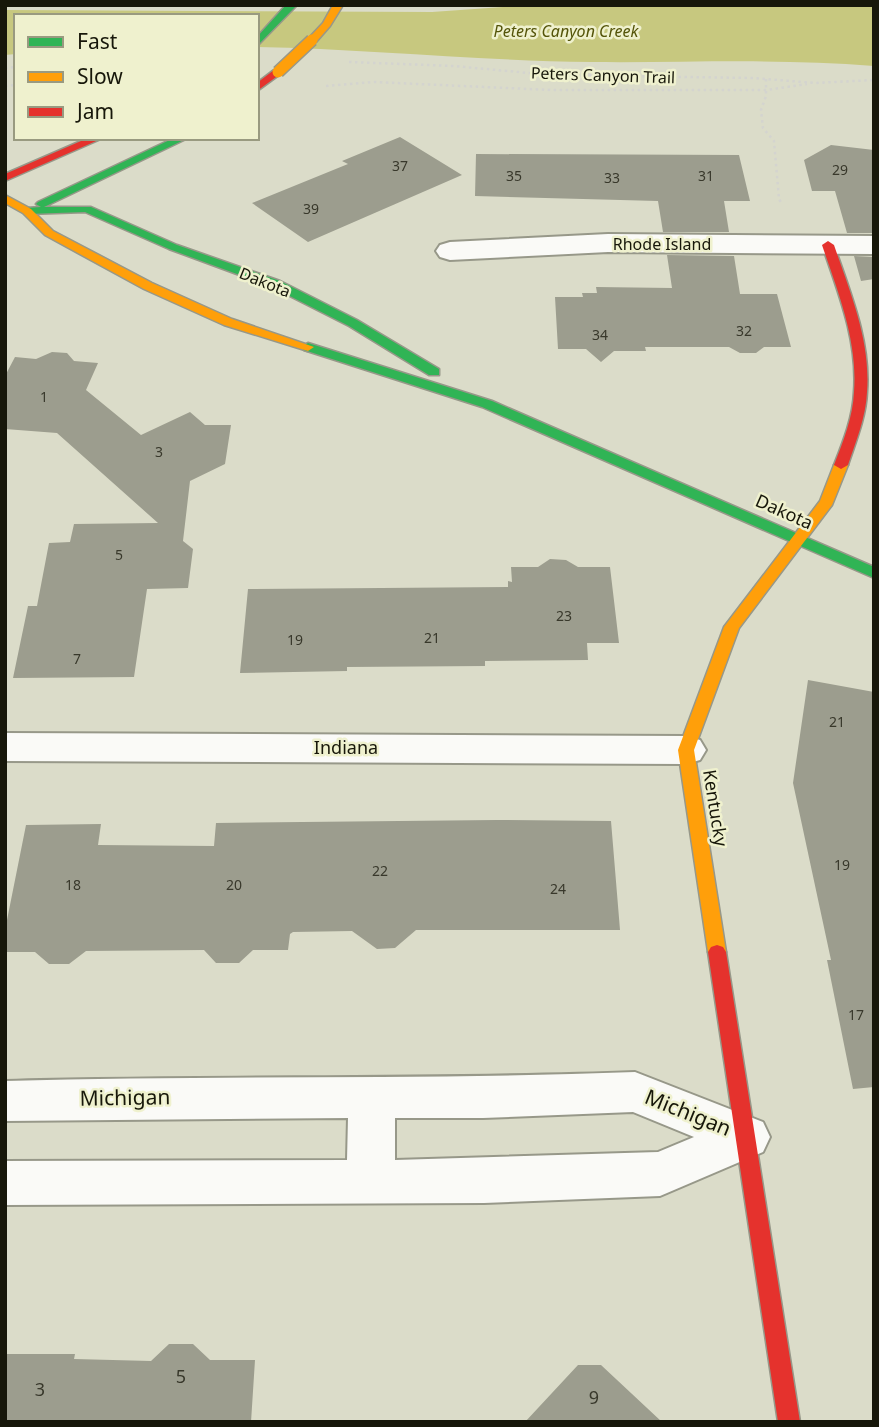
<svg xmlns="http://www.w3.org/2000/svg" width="879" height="1427" font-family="'Noto Sans',sans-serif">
<rect width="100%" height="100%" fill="#dbdcc9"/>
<path fill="#c7c87f" d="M 532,5 L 874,5 L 874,66 C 780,58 686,63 592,62 C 480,61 369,49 257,47 L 257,16 L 16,16 L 16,54 L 5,55 L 5,10 L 432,12 Z"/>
<path fill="#9c9d8e" d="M 400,137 L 462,175 L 308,242 L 252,203 L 348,164 L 342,161 Z
M 831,145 L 874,150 L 874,233 L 847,233 L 835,191 L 812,191 L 804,160 Z
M 476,154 L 739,155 L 750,201 L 724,201 L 729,232 L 663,232 L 658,201 L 475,196 Z
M 667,255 L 734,256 L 740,294 L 777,294 L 791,347 L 764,347 L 756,353 L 740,353 L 729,347 L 645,347 L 646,351 L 614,351 L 601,362 L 586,349 L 558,349 L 555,297 L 583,297 L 582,293 L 597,293 L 596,287 L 672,288 Z
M 854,256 L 874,257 L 874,279 L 861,281 Z
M 52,352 L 67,353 L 74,361 L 98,363 L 86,390 L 141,435 L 190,412 L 205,425 L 231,425 L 225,464 L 190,481 L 183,541 L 193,549 L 188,588 L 147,589 L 134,677 L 13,678 L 28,606 L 37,606 L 49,543 L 70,542 L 74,524 L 158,523 L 57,433 L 5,429 L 5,376 L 15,357 L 36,359 Z
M 550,559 L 566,560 L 578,567 L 610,567 L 619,643 L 587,643 L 588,660 L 485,661 L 485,666 L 347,667 L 347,671 L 240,673 L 248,589 L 508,587 L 508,581 L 512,582 L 511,567 L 538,567 Z
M 808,680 L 874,692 L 874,1087 L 853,1089 L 827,960 L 831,960 L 793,783 Z
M 496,820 L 611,821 L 620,930 L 416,930 L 395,948 L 377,949 L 352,931 L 293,932 L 290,934 L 288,950 L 253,950 L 239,963 L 216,963 L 204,950 L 86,951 L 69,964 L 49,964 L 35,952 L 5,952 L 5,930 L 26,825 L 101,824 L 98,845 L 214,846 L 216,823 Z
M 169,1344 L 193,1344 L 210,1360 L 255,1360 L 251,1422 L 5,1422 L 5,1354 L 75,1354 L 74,1359 L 151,1361 Z
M 578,1365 L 601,1365 L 662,1422 L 525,1422 Z"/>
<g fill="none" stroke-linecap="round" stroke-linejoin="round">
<defs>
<path id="street" d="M 608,234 L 874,236 L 874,254 L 608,252 L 450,260 L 440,257 L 436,251 L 440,245 L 450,242 Z
M 5,733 L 686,736 L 700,740 L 706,750 L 700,760 L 686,764 L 5,761 Z
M 635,1072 L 763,1122 L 770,1137 L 763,1152 L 660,1196 L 484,1203 L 5,1205 L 5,1161 L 347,1160 L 348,1118 L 5,1121 L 5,1081 C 216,1075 425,1080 635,1072 ZM 633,1112 L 694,1137 L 658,1152 L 395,1160 L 395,1118 L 483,1118 Z"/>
<path id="fast" d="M 286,5 L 297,5 L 257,46 L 257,37 Z
M 174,138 L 188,138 L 44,207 L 91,207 L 177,245 L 280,281 L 357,320 L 439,369 L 439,375 L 429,375 L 349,326 L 272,287 L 169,249 L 85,212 L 27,214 L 21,211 L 27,208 L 41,207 L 36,204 L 38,202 Z
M 308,343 L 492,401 L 874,567 L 874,578 L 482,407 L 304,350 L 302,347 Z"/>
<path id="slow" d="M 333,5 L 343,5 L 330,26 L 316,42 L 308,42 L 307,40 L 323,23 Z
M 5,195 L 31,209 L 53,231 L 152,283 L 232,319 L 314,347 L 308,351 L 224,325 L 144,289 L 45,235 L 23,213 L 5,203 Z
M 841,461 L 848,465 L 832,505 L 739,628 L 694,750 L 726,952 L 723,957 L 717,959 L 711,957 L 708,952 L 678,750 L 724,627 L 820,501 L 834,465 Z"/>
<path id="jam" d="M 274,70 L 283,72 L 257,91 L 257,83 Z
M 88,138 L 103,138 L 5,181 L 5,174 Z
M 828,241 L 834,245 C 850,292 871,341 867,392 C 866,417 856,441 848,465 L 841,469 L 834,465 C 843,442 853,417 854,392 C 858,341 838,292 822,245 Z
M 717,945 L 723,947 L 726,952 L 800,1422 L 778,1422 L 708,952 L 711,947 Z"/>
</defs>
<use href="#street" stroke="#979889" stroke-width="4"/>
<use href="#fast" stroke="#979889" stroke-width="3"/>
<use href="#slow" stroke="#979889" stroke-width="3"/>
<use href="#jam" stroke="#979889" stroke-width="3"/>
<path stroke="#d4d4cf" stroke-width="2.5" stroke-dasharray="2.5 3.5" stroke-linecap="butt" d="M 349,62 L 454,66 L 550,75 L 754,78 L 815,83 L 874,80
M 5,68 L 16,67
M 766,79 L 766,96 L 761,110 L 763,128 L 774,141 L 779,199 L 782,204
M 5,86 L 16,85
M 326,86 L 374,82 L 551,90 L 767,90 L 807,84"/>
<use href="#street" fill="#fafaf7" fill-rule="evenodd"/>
<use href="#fast" fill="#30b455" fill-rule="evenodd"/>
<use href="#slow" fill="#ff9f0a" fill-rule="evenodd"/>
<use href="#jam" fill="#e5322d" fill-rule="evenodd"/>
<defs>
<path id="slow-bridge" d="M 278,72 L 312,40"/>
</defs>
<use href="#slow-bridge" stroke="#979889" stroke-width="14" stroke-linecap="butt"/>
<use href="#slow-bridge" stroke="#ff9f0a" stroke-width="11"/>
</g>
<g text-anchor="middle" stroke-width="5" stroke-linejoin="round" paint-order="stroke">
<g font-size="14" fill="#38382b">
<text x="400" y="171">37</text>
<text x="840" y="175">29</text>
<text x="514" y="181">35</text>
<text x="706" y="181">31</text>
<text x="612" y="183">33</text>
<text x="311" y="214">39</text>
<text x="744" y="336">32</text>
<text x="600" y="340">34</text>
<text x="44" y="402">1</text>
<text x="159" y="457">3</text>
<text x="119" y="560">5</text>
<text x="564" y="621">23</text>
<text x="432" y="643">21</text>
<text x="295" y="645">19</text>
<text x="77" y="664">7</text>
<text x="837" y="727">21</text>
<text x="842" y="870">19</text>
<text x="380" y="876">22</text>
<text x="73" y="890">18</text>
<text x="234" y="890">20</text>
<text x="558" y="894">24</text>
<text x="856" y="1020">17</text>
</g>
<g font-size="16" font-style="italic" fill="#545409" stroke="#eff1ce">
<text x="566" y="37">Peters Canyon Creek</text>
</g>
<g font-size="16" fill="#17170a" stroke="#eff1ce">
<text transform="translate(603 75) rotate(2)" y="6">Peters Canyon Trail</text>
<text x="662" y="250">Rhode Island</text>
<text transform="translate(265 282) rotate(22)" y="6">Dakota</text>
</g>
<g font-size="18" fill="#17170a" stroke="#eff1ce">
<text transform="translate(784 512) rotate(24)" y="6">Dakota</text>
<text x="346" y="754">Indiana</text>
<text transform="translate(715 808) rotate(81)" y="6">Kentucky</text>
</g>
<g font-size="18" fill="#38382b">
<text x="181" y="1383">5</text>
<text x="40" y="1396">3</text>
<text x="594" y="1404">9</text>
</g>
<g font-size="21" fill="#17170a" stroke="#eff1ce">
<text transform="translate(125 1098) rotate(-1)" y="7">Michigan</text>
<text transform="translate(688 1113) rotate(22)" y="7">Michigan</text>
</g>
</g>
<rect width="879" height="1427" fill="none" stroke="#17170a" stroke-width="14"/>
<rect x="14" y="14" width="245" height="126" fill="#eff1ce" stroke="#999a80" stroke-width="2"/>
<rect x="28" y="37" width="35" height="10" fill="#30b455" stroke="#999a80" stroke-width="2"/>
<text x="77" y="49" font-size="21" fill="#17170a">Fast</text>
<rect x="28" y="72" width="35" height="10" fill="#ff9f0a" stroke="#999a80" stroke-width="2"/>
<text x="77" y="84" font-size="21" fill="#17170a">Slow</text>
<rect x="28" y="107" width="35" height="10" fill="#e5322d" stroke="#999a80" stroke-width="2"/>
<text x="77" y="119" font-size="21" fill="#17170a">Jam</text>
</svg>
